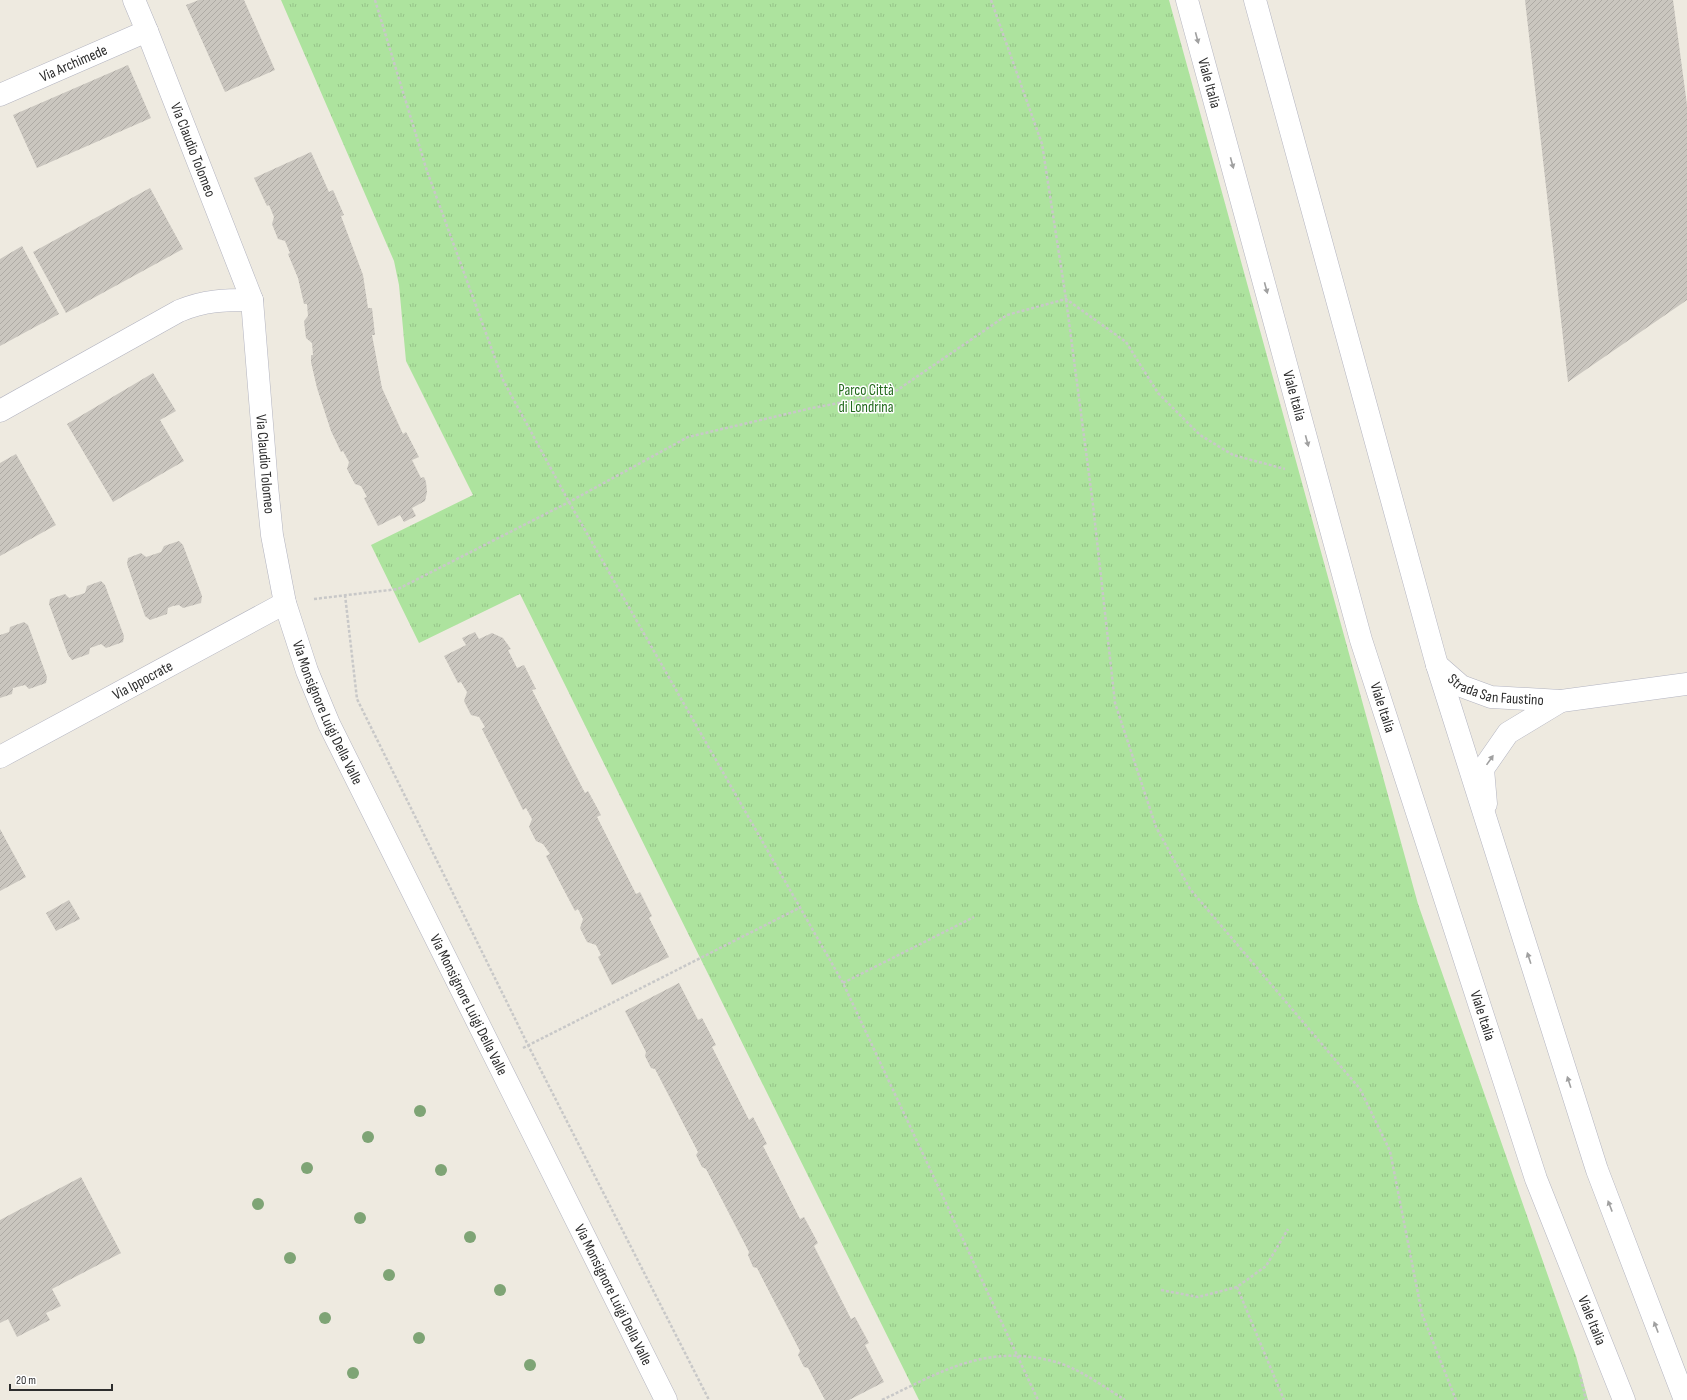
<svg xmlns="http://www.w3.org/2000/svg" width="1687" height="1400" font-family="'Sofia Sans Condensed',sans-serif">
<defs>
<pattern id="park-tufts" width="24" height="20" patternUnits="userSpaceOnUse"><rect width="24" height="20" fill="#ade39e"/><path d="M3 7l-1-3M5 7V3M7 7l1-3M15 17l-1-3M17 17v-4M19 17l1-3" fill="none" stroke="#95c388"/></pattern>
<pattern id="building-hatch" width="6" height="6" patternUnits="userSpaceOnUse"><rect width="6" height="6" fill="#cac6bf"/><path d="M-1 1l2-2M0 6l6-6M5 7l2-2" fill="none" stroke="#aeaaa4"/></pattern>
</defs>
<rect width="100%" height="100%" fill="#eeeae0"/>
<path fill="url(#park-tufts)" d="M 281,0 L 1169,0 L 1418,904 L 1576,1356 L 1588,1400 L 919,1400 L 520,594 L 419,643 L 371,545 L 473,495 L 406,361 L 399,285 L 394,261 Z"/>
<path fill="url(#building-hatch)" d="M 199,0 L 244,0 L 275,70 L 225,92 L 186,5 Z
M 1525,0 L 1673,0 L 1687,105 L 1687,300 L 1568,382 Z
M 128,65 L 151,118 L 37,168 L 13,115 Z
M 311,152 L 329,192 L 333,190 L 344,215 L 341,216 L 363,275 L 368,308 L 372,308 L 375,335 L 372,335 L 382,388 L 403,434 L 406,432 L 419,457 L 412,460 L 421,478 L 424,477 L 426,482 L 427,492 L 425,501 L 412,508 L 416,516 L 404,522 L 400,515 L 378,526 L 364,498 L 367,497 L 361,486 L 355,484 L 347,469 L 349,462 L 343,451 L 341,452 L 331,431 L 317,388 L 311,362 L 311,355 L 313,355 L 312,343 L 306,338 L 304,321 L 308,316 L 307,304 L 304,304 L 298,278 L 288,254 L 290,253 L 285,241 L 278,239 L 272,224 L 274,217 L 269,205 L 267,206 L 254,178 Z
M 150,188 L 183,249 L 66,313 L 33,252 Z
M 22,246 L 59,314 L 0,346 L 0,259 Z
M 153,373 L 176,411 L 160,420 L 184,461 L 113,502 L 67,424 Z
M 16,454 L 56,525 L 0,556 L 0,463 Z
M 179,541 L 183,545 L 202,596 L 201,603 L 183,608 L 179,605 L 173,606 L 168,608 L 167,614 L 150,620 L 145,616 L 127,564 L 128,558 L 141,553 L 146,557 L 161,552 L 164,546 Z
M 101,581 L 105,585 L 109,596 L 124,636 L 123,642 L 106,648 L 101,644 L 96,646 L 90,648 L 89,654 L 72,660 L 68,655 L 49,604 L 50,599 L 65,594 L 69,598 L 85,593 L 87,586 Z
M 24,622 L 28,625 L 47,677 L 46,683 L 29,689 L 25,685 L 13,688 L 12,694 L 0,698 L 0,635 L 9,632 L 10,627 Z
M 475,632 L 479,639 L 492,633 L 503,638 L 511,649 L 508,650 L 517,668 L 524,665 L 536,689 L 532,690 L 585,793 L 588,791 L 601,815 L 597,817 L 636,894 L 640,892 L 652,916 L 649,918 L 669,957 L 612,985 L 598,957 L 601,955 L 596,945 L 587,942 L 580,928 L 583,919 L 578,909 L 575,911 L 546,856 L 550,854 L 543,844 L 536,841 L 529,827 L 532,819 L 526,808 L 523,810 L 482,729 L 485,727 L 479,717 L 471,715 L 464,701 L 467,692 L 461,682 L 458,683 L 444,656 L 466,645 L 462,638 Z
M 0,829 L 26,877 L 0,891 Z
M 69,900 L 80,919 L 56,931 L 46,913 Z
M 679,983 L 698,1020 L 702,1018 L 716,1045 L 712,1047 L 749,1120 L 753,1117 L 767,1144 L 763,1146 L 800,1219 L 804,1217 L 818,1243 L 814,1246 L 851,1319 L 855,1317 L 869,1343 L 865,1345 L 884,1382 L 849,1400 L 825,1400 L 808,1368 L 804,1367 L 798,1355 L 800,1351 L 757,1268 L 753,1267 L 748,1255 L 749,1252 L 706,1169 L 702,1167 L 696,1155 L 698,1152 L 655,1069 L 651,1068 L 645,1056 L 646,1052 L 625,1011 Z
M 81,1177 L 121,1253 L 52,1289 L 61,1306 L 46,1313 L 50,1320 L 17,1337 L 8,1319 L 0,1323 L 0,1220 Z"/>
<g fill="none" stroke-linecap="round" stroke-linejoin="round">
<defs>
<g id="street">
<path id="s1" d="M 134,0 L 147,31 L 252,300 L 267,486 L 272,535 L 285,603 L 307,671 L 329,724 L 666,1400"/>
<path id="s2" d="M 0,95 L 147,31"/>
<path d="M 0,411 L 179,311 C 205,300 225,300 252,300"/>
<path id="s3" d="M 1437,665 L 1461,686 L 1491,697 L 1561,701 L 1687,684"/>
<path id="s4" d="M 0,757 L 285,603"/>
<path d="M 1486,804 L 1483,769 L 1508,733 L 1561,701"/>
</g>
<g id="secondary">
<path id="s5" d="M 1187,0 L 1361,640 L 1536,1179 L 1624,1400"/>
<path d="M 1255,0 L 1437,665 L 1597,1170 L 1685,1400"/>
</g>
</defs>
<use href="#street" stroke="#b3b4c0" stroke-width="23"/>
<use href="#secondary" stroke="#b3b4c0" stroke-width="23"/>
<path stroke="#c8c8c8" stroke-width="2.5" stroke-dasharray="3 2" stroke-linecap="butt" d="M 375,0 L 427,171 L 503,380 L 569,502 L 843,983 L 1038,1400
M 991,0 L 1042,144 L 1066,299 L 1093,505 L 1115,703 L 1156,827 L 1190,889 L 1360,1089 L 1390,1151 L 1422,1314 L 1456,1400
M 345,595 L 357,699 L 528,1045 L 709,1400
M 314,599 L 398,589 L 569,502 L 688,437 L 812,408 L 893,393 L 1007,315 L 1066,299 L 1126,342 L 1158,393 L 1200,435 L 1233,455 L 1285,469
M 843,983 L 974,917
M 523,1048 L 801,907
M 1237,1287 L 1284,1400
M 1161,1290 L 1198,1297 L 1237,1287 L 1266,1266 L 1288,1229
M 1580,1374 L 1586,1400
M 882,1400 C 943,1371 986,1343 1056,1362 C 1078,1368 1106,1388 1125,1400"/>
<use href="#street" stroke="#fff" stroke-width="22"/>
<use href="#secondary" stroke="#fff" stroke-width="22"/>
</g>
<g fill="#7ea475">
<circle cx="420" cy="1111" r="6"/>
<circle cx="368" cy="1137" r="6"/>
<circle cx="307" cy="1168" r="6"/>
<circle cx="441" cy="1170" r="6"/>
<circle cx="258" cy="1204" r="6"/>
<circle cx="360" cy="1218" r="6"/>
<circle cx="470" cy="1237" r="6"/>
<circle cx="290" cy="1258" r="6"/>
<circle cx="389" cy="1275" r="6"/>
<circle cx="500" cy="1290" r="6"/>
<circle cx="325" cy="1318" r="6"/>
<circle cx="419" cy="1338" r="6"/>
<circle cx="530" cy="1365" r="6"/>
<circle cx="353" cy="1373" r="6"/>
</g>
<defs><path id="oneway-solid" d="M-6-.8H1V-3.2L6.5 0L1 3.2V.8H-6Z"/></defs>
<g fill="#a0a0a0">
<use href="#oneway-solid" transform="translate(1197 38) rotate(75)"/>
<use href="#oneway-solid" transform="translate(1232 163) rotate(75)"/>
<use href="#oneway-solid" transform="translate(1266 288) rotate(75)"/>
<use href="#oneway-solid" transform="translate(1307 441) rotate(75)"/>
<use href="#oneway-solid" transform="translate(1490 760) rotate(-55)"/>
<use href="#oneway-solid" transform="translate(1529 958) rotate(-108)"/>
<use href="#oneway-solid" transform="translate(1569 1082) rotate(-108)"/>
<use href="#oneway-solid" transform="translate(1610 1206) rotate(-111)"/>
<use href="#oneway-solid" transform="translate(1656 1327) rotate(-111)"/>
</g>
<g text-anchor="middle" stroke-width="3" stroke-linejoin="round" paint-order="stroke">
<g font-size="15" fill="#2d2d2d" stroke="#fff">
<text dy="5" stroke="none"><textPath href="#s2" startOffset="80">Via Archimede</textPath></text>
<text dy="5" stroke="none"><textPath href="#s5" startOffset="86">Viale Italia</textPath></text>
<text dy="5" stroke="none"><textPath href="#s1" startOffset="161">Via Claudio Tolomeo</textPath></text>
<text dy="5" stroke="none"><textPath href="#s5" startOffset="410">Viale Italia</textPath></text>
<text dy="5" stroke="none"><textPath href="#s1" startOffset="487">Via Claudio Tolomeo</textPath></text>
<text dy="5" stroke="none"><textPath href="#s4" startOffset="162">Via Ippocrate</textPath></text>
<text dy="5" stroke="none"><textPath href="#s3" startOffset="67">Strada San Faustino</textPath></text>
<text dy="5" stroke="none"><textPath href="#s5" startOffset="734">Viale Italia</textPath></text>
<text dy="5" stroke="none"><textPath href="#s1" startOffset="745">Via Monsignore Luigi Della Valle</textPath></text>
<text dy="5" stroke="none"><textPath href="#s1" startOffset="1070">Via Monsignore Luigi Della Valle</textPath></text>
<text dy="5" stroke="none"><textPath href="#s5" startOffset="1058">Viale Italia</textPath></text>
<text dy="5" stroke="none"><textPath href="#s1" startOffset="1394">Via Monsignore Luigi Della Valle</textPath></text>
<text dy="5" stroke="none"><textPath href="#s5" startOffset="1382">Viale Italia</textPath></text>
</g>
<g font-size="15" fill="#236a1d" stroke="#fff">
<text x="866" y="395">Parco Città<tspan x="866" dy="17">di Londrina</tspan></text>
</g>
</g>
<path d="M10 1384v6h102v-6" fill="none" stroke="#2d2d2d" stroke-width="2"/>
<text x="16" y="1384" font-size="12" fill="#2d2d2d" stroke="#ffffff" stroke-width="3" paint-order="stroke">20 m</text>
</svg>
